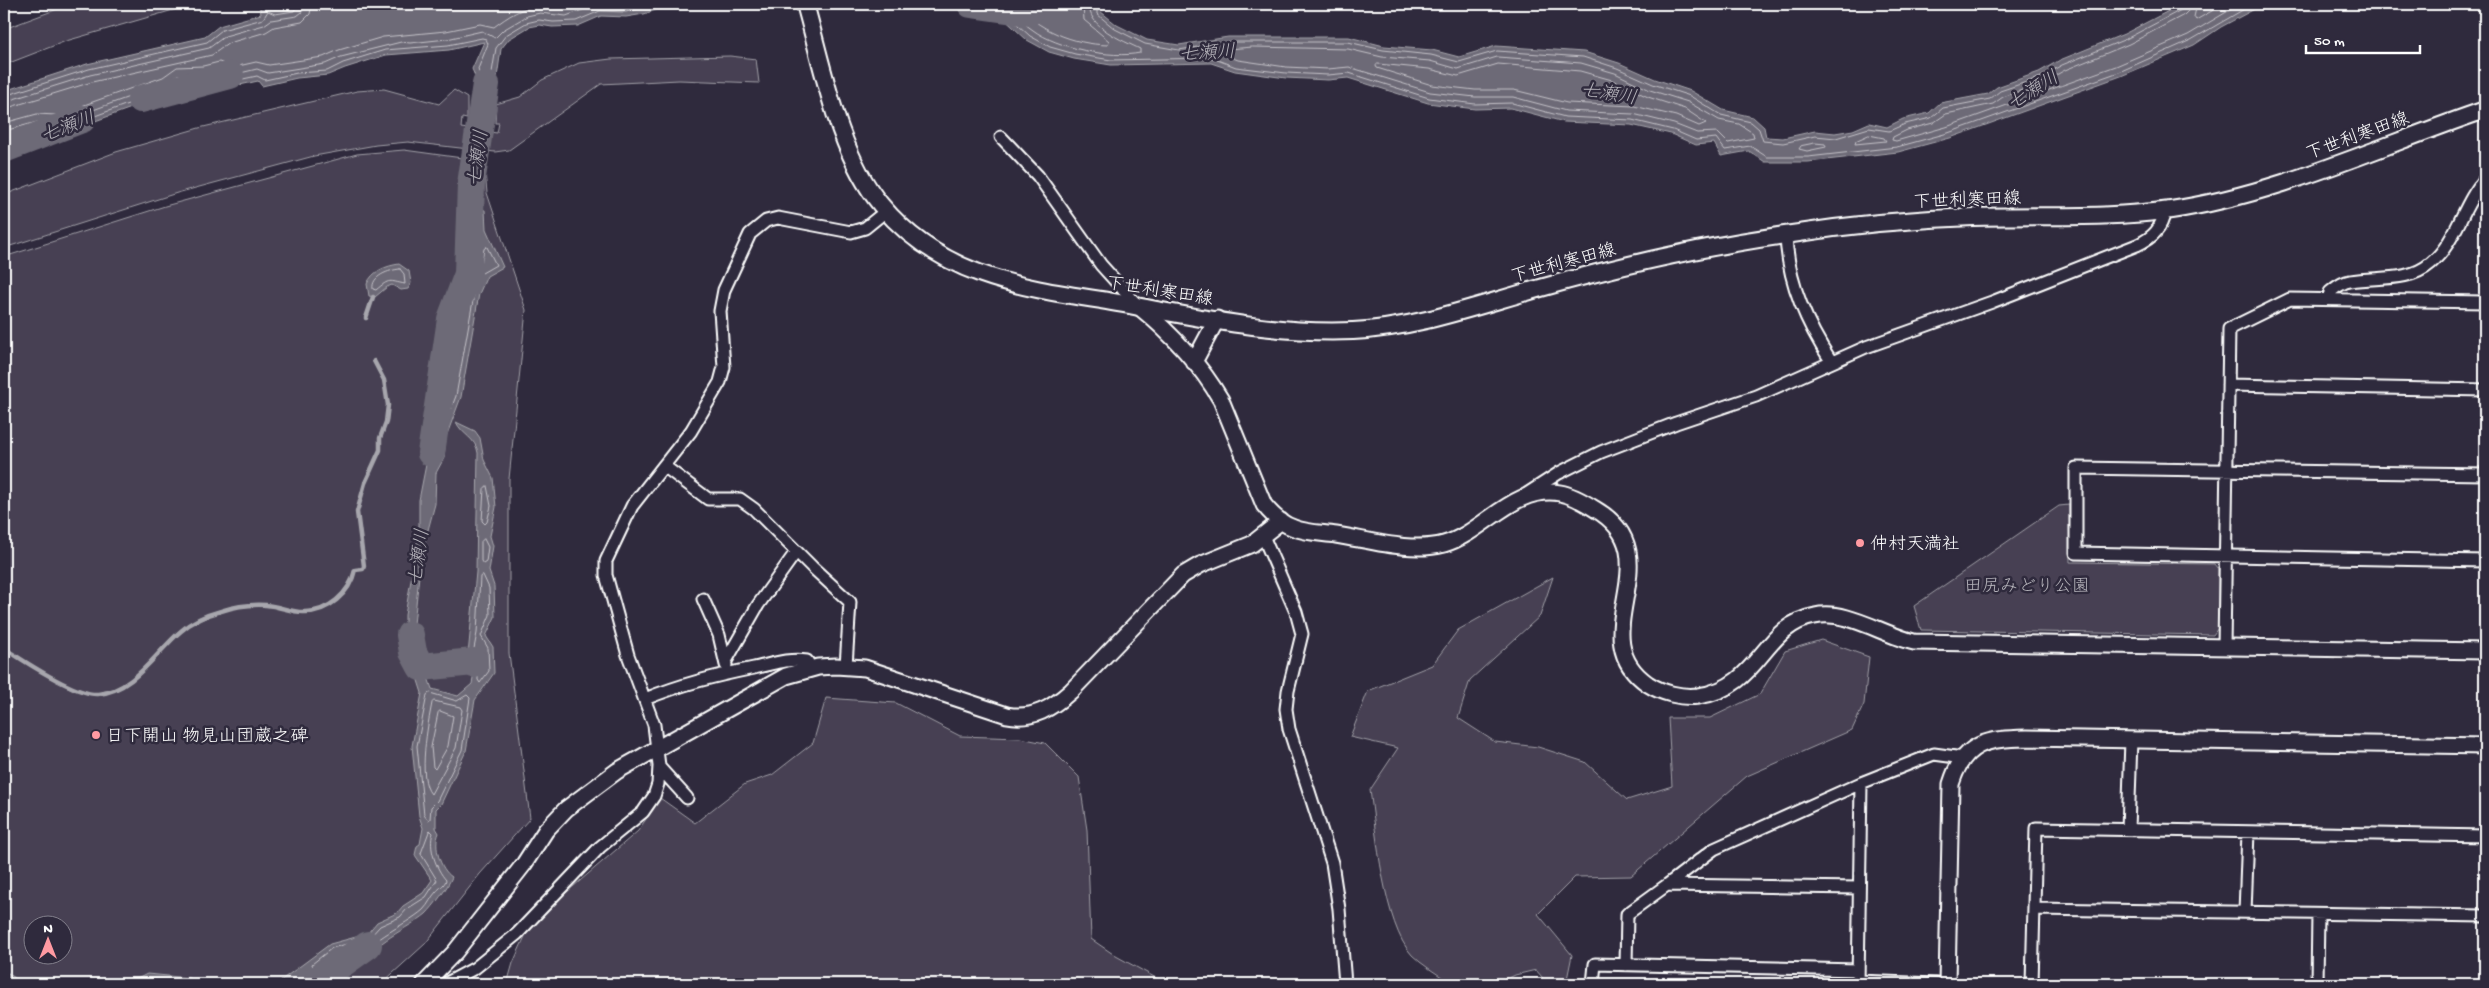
<svg xmlns="http://www.w3.org/2000/svg" width="2489" height="988" font-family="'Gochi Hand','Klee One',sans-serif">
<rect width="100%" height="100%" fill="#2f2a3d"/>
<filter id="ink" filterUnits="userSpaceOnUse"><feTurbulence type="fractalNoise" baseFrequency=".02" numOctaves="2"/><feDisplacementMap in="SourceGraphic" scale="10" xChannelSelector="R" yChannelSelector="G"/><feConvolveMatrix kernelMatrix="1 2 1 2 8 2 1 2 1" color-interpolation-filters="sRGB"/></filter>
<g filter="url(#ink)">
<path fill="#464152" stroke="#a2a0a8" fill-rule="evenodd" d="M 194,4 L 66,41 L 4,65 L 4,29 L 63,7 Z
M 730,56 L 756,59 L 759,83 L 679,80 L 601,84 L 509,150 L 495,152 L 408,142 L 376,145 L 314,156 L 177,193 L 4,248 L 4,195 L 116,152 L 199,128 L 357,91 L 384,89 L 439,104 L 454,90 L 467,98 L 467,119 L 462,118 L 461,128 L 497,133 L 499,123 L 495,123 L 496,104 L 520,97 L 542,80 L 579,63 L 611,59 Z
M 404,150 L 484,161 L 487,193 L 526,310 L 509,479 L 509,653 L 530,818 L 480,874 L 425,944 L 381,984 L 4,984 L 4,257 L 165,206 L 357,154 ZM 32,926 L 62,926 L 62,956 L 32,956 Z
M 2069,505 L 2070,562 L 2214,564 L 2218,569 L 2218,628 L 2213,635 L 1921,630 L 1914,606 L 2059,506 Z
M 1553,577 L 1540,616 L 1470,680 L 1458,718 L 1495,742 L 1538,747 L 1585,762 L 1627,800 L 1672,786 L 1668,718 L 1710,718 L 1760,694 L 1785,651 L 1821,640 L 1869,657 L 1864,704 L 1852,730 L 1747,776 L 1631,876 L 1575,877 L 1538,914 L 1572,955 L 1566,984 L 1548,984 L 1536,970 L 1515,975 L 1497,984 L 1443,984 L 1446,980 C 1435,972 1422,965 1412,955 C 1384,925 1376,832 1370,790 L 1398,748 L 1350,737 L 1368,691 L 1432,665 L 1458,630 Z
M 826,698 L 896,703 L 960,736 L 1020,738 L 1045,743 L 1079,777 L 1087,830 L 1091,939 L 1116,956 L 1167,984 L 507,984 L 513,963 L 531,923 L 638,831 L 660,798 L 695,823 L 745,784 L 772,775 L 813,743 Z"/>
<path fill="#6d6a77" stroke="#a7a6ad" d="M 259,4 L 273,4 L 274,9 L 301,4 L 673,4 L 644,14 L 626,17 L 601,16 L 578,26 L 552,27 L 540,25 L 529,27 L 509,39 L 501,49 L 491,121 L 470,119 L 475,76 L 472,69 L 484,42 L 449,50 L 386,55 L 345,68 L 328,75 L 297,78 L 262,86 L 258,81 L 226,88 L 221,80 L 206,85 L 180,86 L 176,92 L 59,134 L 39,133 L 4,144 L 4,91 L 87,64 L 205,37 L 219,26 L 261,14 Z
M 988,4 L 1102,4 L 1100,11 L 1117,25 L 1147,40 L 1179,45 L 1228,37 L 1349,37 L 1384,46 L 1432,50 L 1459,57 L 1496,46 L 1584,52 L 1619,63 L 1655,79 L 1691,91 L 1723,110 L 1753,117 L 1764,127 L 1766,137 L 1783,138 L 1815,131 L 1835,133 L 1853,130 L 1869,123 L 1887,127 L 1903,119 L 1929,113 L 1940,103 L 1988,94 L 1997,87 L 2039,72 L 2060,60 L 2124,34 L 2182,4 L 2264,4 L 2221,27 L 2194,45 L 2121,76 L 1950,138 L 1898,152 L 1808,162 L 1765,162 L 1749,151 L 1721,156 L 1714,143 L 1696,145 L 1671,134 L 1631,125 L 1564,122 L 1511,108 L 1475,109 L 1428,103 L 1348,78 L 1328,80 L 1286,78 L 1235,71 L 1211,63 L 1111,65 L 1074,59 L 1049,52 L 1027,40 Z
M 467,175 L 483,178 L 479,209 L 485,210 L 486,229 L 503,267 L 487,276 L 479,294 L 461,397 L 446,437 L 444,458 L 436,473 L 435,504 L 421,556 L 413,634 L 432,689 L 458,696 L 472,684 L 474,671 L 470,665 C 458,665 436,669 427,659 L 468,655 L 476,572 L 478,453 C 476,438 462,435 456,422 L 475,431 L 480,438 L 484,460 L 493,478 L 496,507 L 490,536 L 493,546 L 489,571 L 494,586 L 495,617 L 486,636 L 493,647 L 494,673 L 475,700 L 466,751 L 441,804 L 436,809 L 436,828 L 439,833 C 433,846 440,869 452,877 C 448,887 434,906 426,914 C 409,928 370,944 364,964 L 346,968 L 331,966 L 311,975 L 299,984 L 276,984 L 330,944 L 367,934 L 377,922 L 397,913 L 403,906 L 423,893 L 432,880 L 415,855 L 417,846 L 420,844 L 423,828 L 419,816 L 412,746 L 422,693 L 405,640 L 405,615 L 419,533 L 419,500 L 446,363 L 454,347 L 449,321 C 452,309 461,298 468,287 C 482,263 482,230 468,206 L 463,205 Z
M 399,264 L 409,271 L 411,283 L 408,289 L 401,290 L 392,285 L 387,287 L 375,297 L 369,296 L 367,284 C 372,271 386,266 399,264 Z
M 4,970 L 23,984 L 4,984 Z
M 147,974 L 189,978 L 200,984 L 127,984 Z"/>
<g fill="none" stroke-linecap="round" stroke-linejoin="round">
<path stroke="#c5c3c9" stroke-width="1" d="M 995,4 L 1030,36 L 1050,47 L 1075,54 L 1111,60 L 1212,58 L 1236,67 L 1286,73 L 1328,75 L 1349,73 L 1429,98 L 1475,104 L 1512,103 L 1565,117 L 1632,120 L 1673,130 L 1696,140 L 1716,138 L 1725,150 L 1750,146 L 1767,157 L 1808,157 L 1897,147 L 1948,133 L 2119,72 L 2191,40 L 2253,4
M 1004,4 C 1013,13 1022,23 1033,30 C 1057,48 1111,59 1140,53 L 1140,49 C 1124,41 1085,26 1090,4
M 1015,4 C 1039,30 1072,44 1108,45 L 1109,41 L 1084,20 L 1083,4
M 1097,4 L 1097,14 L 1115,29 L 1145,44 L 1179,50 L 1228,42 L 1348,42 L 1383,50 L 1431,55 L 1459,62 L 1497,51 L 1583,57 L 1617,68 L 1653,84 L 1690,96 L 1721,115 L 1751,122 L 1759,129 L 1763,141 L 1783,143 L 1815,136 L 1836,138 L 1869,128 L 1889,131 L 1905,124 L 1931,118 L 1943,108 L 1990,99 L 2000,91 L 2041,77 L 2062,65 L 2126,39 L 2181,10 L 2184,4
M 2190,4 L 2189,10 L 2184,15 L 2129,44 L 2065,70 L 2044,82 L 2003,97 L 1993,104 L 1946,114 L 1933,123 L 1907,130 L 1893,137 L 1892,140 L 1896,141 L 1946,127 L 2116,66 L 2188,35 L 2240,4
M 2197,4 L 2194,17 L 2196,20 L 2224,4
M 1253,47 L 1348,49 L 1382,57 L 1430,61 L 1458,69 L 1497,57 L 1581,63 L 1615,73 L 1650,90 L 1688,102 L 1719,120 L 1739,124 L 1753,133 L 1754,138 L 1728,143 L 1717,132 L 1697,133 L 1674,124 L 1633,114 L 1566,111 L 1513,97 L 1475,97 L 1430,92 L 1349,67 L 1328,69 L 1286,67 L 1238,60 L 1218,52 L 1220,50 Z
M 1378,64 L 1429,69 L 1458,76 L 1498,64 L 1580,71 L 1612,80 L 1648,97 L 1685,109 L 1706,123 L 1699,126 L 1676,116 L 1634,106 L 1567,103 L 1514,90 L 1475,90 L 1432,85 L 1377,68 L 1376,66 Z
M 4,96 L 89,69 L 207,42 L 222,30 L 263,19 L 268,11 L 275,14 L 294,11 L 298,4
M 4,102 L 90,75 L 209,48 L 225,36 L 264,25 L 271,20 L 297,16 L 302,12 L 304,4
M 4,109 L 92,82 L 212,55 L 229,43 L 266,32 L 274,27 L 302,22 L 310,14 L 312,4
M 4,123 L 37,114 L 56,115 L 163,77 L 177,67 L 203,66 L 219,62 L 234,67 L 256,62 L 269,65 L 323,57 L 339,50 L 383,37 L 446,31 L 480,24 L 494,27 C 507,17 523,6 540,6 C 554,6 565,12 578,4
M 4,131 L 37,122 L 57,123 L 168,83 L 177,75 L 204,74 L 220,69 L 232,75 L 257,69 L 268,73 L 325,64 L 341,57 L 401,42 L 410,43 L 447,39 L 482,31 L 495,38 L 503,30 L 527,16 L 540,13 L 566,16 L 599,4 L 626,6 L 639,4
M 1869,135 L 1884,138 L 1886,141 L 1855,144 L 1856,141 Z
M 4,138 L 38,128 L 59,129 L 172,88 L 180,81 L 205,80 L 221,75 L 229,82 L 257,76 L 265,80 L 297,73 L 327,71 L 343,63 L 385,50 L 448,45 L 482,38 L 486,39 L 488,44 L 478,69 L 480,77 L 476,112 L 485,115 L 496,48 L 506,35 L 526,23 L 539,20 L 553,22 L 576,21 L 600,11 L 626,12 L 658,4
M 1815,143 L 1825,144 L 1826,147 L 1807,151 L 1799,149 L 1801,146 Z
M 472,182 L 477,184 L 475,201 L 473,203 L 469,200 Z
M 487,247 L 496,265 L 482,273 L 480,270 L 484,249 Z
M 400,269 L 404,274 L 405,284 C 389,281 390,278 376,290 L 373,289 C 371,276 389,270 400,269 Z
M 472,292 L 474,295 L 456,396 L 443,430 L 440,432 L 438,429 L 450,364 L 459,348 L 454,320 Z
M 439,441 L 439,456 L 434,463 L 432,461 L 435,443 Z
M 487,486 L 491,506 L 487,522 L 485,524 L 482,521 L 484,489 Z
M 484,539 L 488,547 L 486,562 L 483,564 L 481,561 L 481,542 Z
M 483,575 L 489,588 L 490,615 L 481,636 L 488,648 L 489,671 L 480,683 L 478,680 L 478,670 L 472,659 L 477,633 L 480,577 Z
M 430,693 L 457,701 L 467,695 L 470,698 L 462,750 L 437,801 L 431,807 L 430,819 L 428,820 L 424,815 L 417,746 L 427,695 Z
M 434,701 L 460,707 L 462,710 L 456,748 L 431,794 C 417,778 428,724 432,703 Z
M 440,711 L 453,716 L 448,746 L 435,769 L 433,767 L 431,747 L 438,713 Z
M 430,830 L 433,833 C 428,847 436,869 446,880 C 444,886 440,887 436,892 C 431,897 429,904 423,910 C 403,927 372,937 360,960 L 346,963 L 330,962 L 313,967 L 312,964 L 332,948 L 369,938 L 380,926 L 400,917 L 407,909 L 426,897 L 437,880 L 421,854 Z
M 137,984 L 155,979 L 190,984"/>
<path stroke="#a7a6ad" stroke-width="4.5" d="M 366,318 L 373,297
M 4,648 C 22,660 77,696 98,694 C 134,691 155,653 181,631 C 192,621 206,615 221,611 C 236,606 251,604 266,605 C 279,606 291,612 303,612 C 328,613 350,593 355,570 L 363,569 L 364,566 L 357,512 L 365,483 L 380,450 L 380,438 L 386,422 L 388,405 L 384,380 L 374,361"/>
<path stroke="#6d6a77" stroke-width="28" d="M 971,4 L 1029,12
M 141,99 L 230,75
M 4,149 L 82,119
M 431,453 L 451,319 L 468,274 L 471,184 L 486,84
M 410,635 L 413,652 L 421,667 L 474,662 L 474,664
M 306,984 L 326,975 L 368,945"/>
<defs>
<path id="minor" d="M 1001,137 L 1038,176 L 1101,265 L 1138,306
M 1786,234 C 1787,281 1806,323 1831,361
M 2329,299 L 2330,292 C 2335,288 2342,282 2350,281 C 2377,276 2408,283 2431,263 C 2457,241 2463,203 2485,179
M 2228,385 L 2485,390
M 664,466 L 708,499 L 740,499 L 754,509 L 812,567 L 850,602 L 846,666
M 2485,474 L 2076,468 L 2076,553 L 2485,561
M 1528,493 L 1559,473 L 1601,452 L 1676,423 L 1756,396 L 1866,347 L 1992,302 L 2137,245 C 2154,237 2161,229 2165,211
M 1263,536 L 1296,612 L 1302,634 L 1288,691 L 1286,709 L 1289,729 L 1332,863 L 1339,909 L 1345,984
M 703,599 L 719,635 L 726,665
M 2224,647 L 2229,329 L 2290,299 L 2485,302
M 726,661 L 758,605 L 796,552
M 645,699 C 682,684 715,676 754,668 C 772,664 789,658 807,661 L 811,668
M 659,767 L 687,798
M 2128,830 L 2131,740
M 1667,885 L 1714,849 L 1861,783 L 1934,754 L 1963,758
M 2035,909 L 2485,916
M 2245,912 L 2248,832
M 1626,965 L 1627,914 L 1667,885 L 1859,888
M 1858,981 L 1936,984
M 445,984 L 475,968 L 517,934 L 600,847 L 643,812 L 654,796 L 658,784 L 659,766 L 654,725 L 628,655 L 606,575 L 606,561 L 632,506 L 691,431 L 720,382 L 724,367 L 720,311 L 724,290 L 750,234 L 766,221 L 778,218 L 851,232 L 865,228 L 886,211
M 1593,984 L 1595,964 L 1858,970
M 1858,984 L 1861,783
M 2032,984 L 2036,828 L 2485,836
M 2317,984 L 2318,914"/>
<path id="tertiary" d="M 1138,306 C 1170,332 1200,364 1221,400 L 1264,505 C 1272,515 1281,524 1294,528 C 1307,533 1323,533 1336,535 C 1369,540 1411,553 1444,544 C 1485,532 1513,485 1560,493 C 1572,495 1584,502 1595,509 C 1676,556 1578,636 1648,684 C 1662,693 1681,698 1698,696 C 1762,687 1761,626 1815,616 C 1846,609 1883,635 1914,642 L 2485,651
M 1194,362 L 1217,319
M 424,984 L 455,952 L 524,864 L 546,830 L 566,809 L 617,771 L 786,676 L 818,667 L 836,666 L 865,668 L 1007,715 C 1033,720 1052,708 1071,691 L 1183,575 L 1200,565 L 1252,544 L 1281,521
M 1947,984 L 1951,784 C 1964,741 1988,739 2027,738 L 2485,746"/>
<path id="secondary" d="M 805,4 C 823,67 838,154 881,205 C 939,275 1017,287 1101,300 C 1184,314 1268,335 1353,331 C 1416,328 1476,306 1537,289 C 1618,266 1701,247 1785,235 C 1847,225 1910,219 1973,217 C 2039,215 2106,219 2171,210 C 2280,194 2381,145 2485,110"/>
</defs>
<use href="#minor" stroke="#fff" stroke-width="15"/>
<use href="#tertiary" stroke="#fff" stroke-width="19"/>
<use href="#secondary" stroke="#fff" stroke-width="20"/>
<use href="#minor" stroke="#2f2a3d" stroke-width="11"/>
<use href="#tertiary" stroke="#2f2a3d" stroke-width="15"/>
<use href="#secondary" stroke="#2f2a3d" stroke-width="16"/>
</g>
</g>
<g fill="#ff9aa2" stroke="#2f2a3d" stroke-width="2">
<circle cx="1860" cy="543" r="5"/>
<circle cx="96" cy="735" r="5"/>
</g>
<g text-anchor="middle" stroke-width="5" stroke-linejoin="round" paint-order="stroke">
<g font-size="18" fill="#fff" stroke="#2f2a3d">
<text transform="translate(2357 135) rotate(-20)" y="6">下世利寒田線</text>
<text transform="translate(1967 199) rotate(-2)" y="6">下世利寒田線</text>
<text transform="translate(1563 262) rotate(-15)" y="6">下世利寒田線</text>
<text transform="translate(1160 290) rotate(9)" y="6">下世利寒田線</text>
</g>
<g font-size="18" fill="#fff" stroke="#2f2a3d" text-anchor="start">
<text x="1870" y="549">仲村天満社</text>
<text x="106" y="741">日下開山 物見山団蔵之碑</text>
</g>
<g font-size="18" fill="#b5b3ba" stroke="#2f2a3d">
<text x="2027" y="591">田尻みどり公園</text>
</g>
<g font-size="19" font-style="italic" fill="#b6b4bb" stroke="#2f2a3d">
<text transform="translate(1207 51) rotate(-3)" y="7">七瀬川</text>
<text transform="translate(2032 89) rotate(-32)" y="7">七瀬川</text>
<text transform="translate(1609 92) rotate(9)" y="7">七瀬川</text>
<text transform="translate(67 125) rotate(-21)" y="7">七瀬川</text>
<text transform="translate(476 158) rotate(-82)" y="7">七瀬川</text>
<text transform="translate(417 557) rotate(-82)" y="7">七瀬川</text>
</g>
</g>
<rect width="2489" height="988" fill="none" stroke="#2f2a3d" stroke-width="20"/>
<rect x="10" y="10" width="2469" height="968" fill="none" stroke="#fff" stroke-width="2" filter="url(#ink)"/>
<g transform="translate(48 940)"><circle r="24" fill="#2f2a3d" stroke="#827f8b"/>
<path d="M0-4L9 19L0 12L-9 19Z" fill="#ff9aa2"/>
<text y="-8" font-size="14" font-weight="bold" text-anchor="middle" fill="#ffffff">N</text>
</g>
<path d="M2306 45v8h114v-8" fill="none" stroke="#ffffff" stroke-width="2.5"/>
<text x="2314" y="45" font-size="15" fill="#ffffff" stroke="#2f2a3d" stroke-width="4" paint-order="stroke">50 m</text>
</svg>
